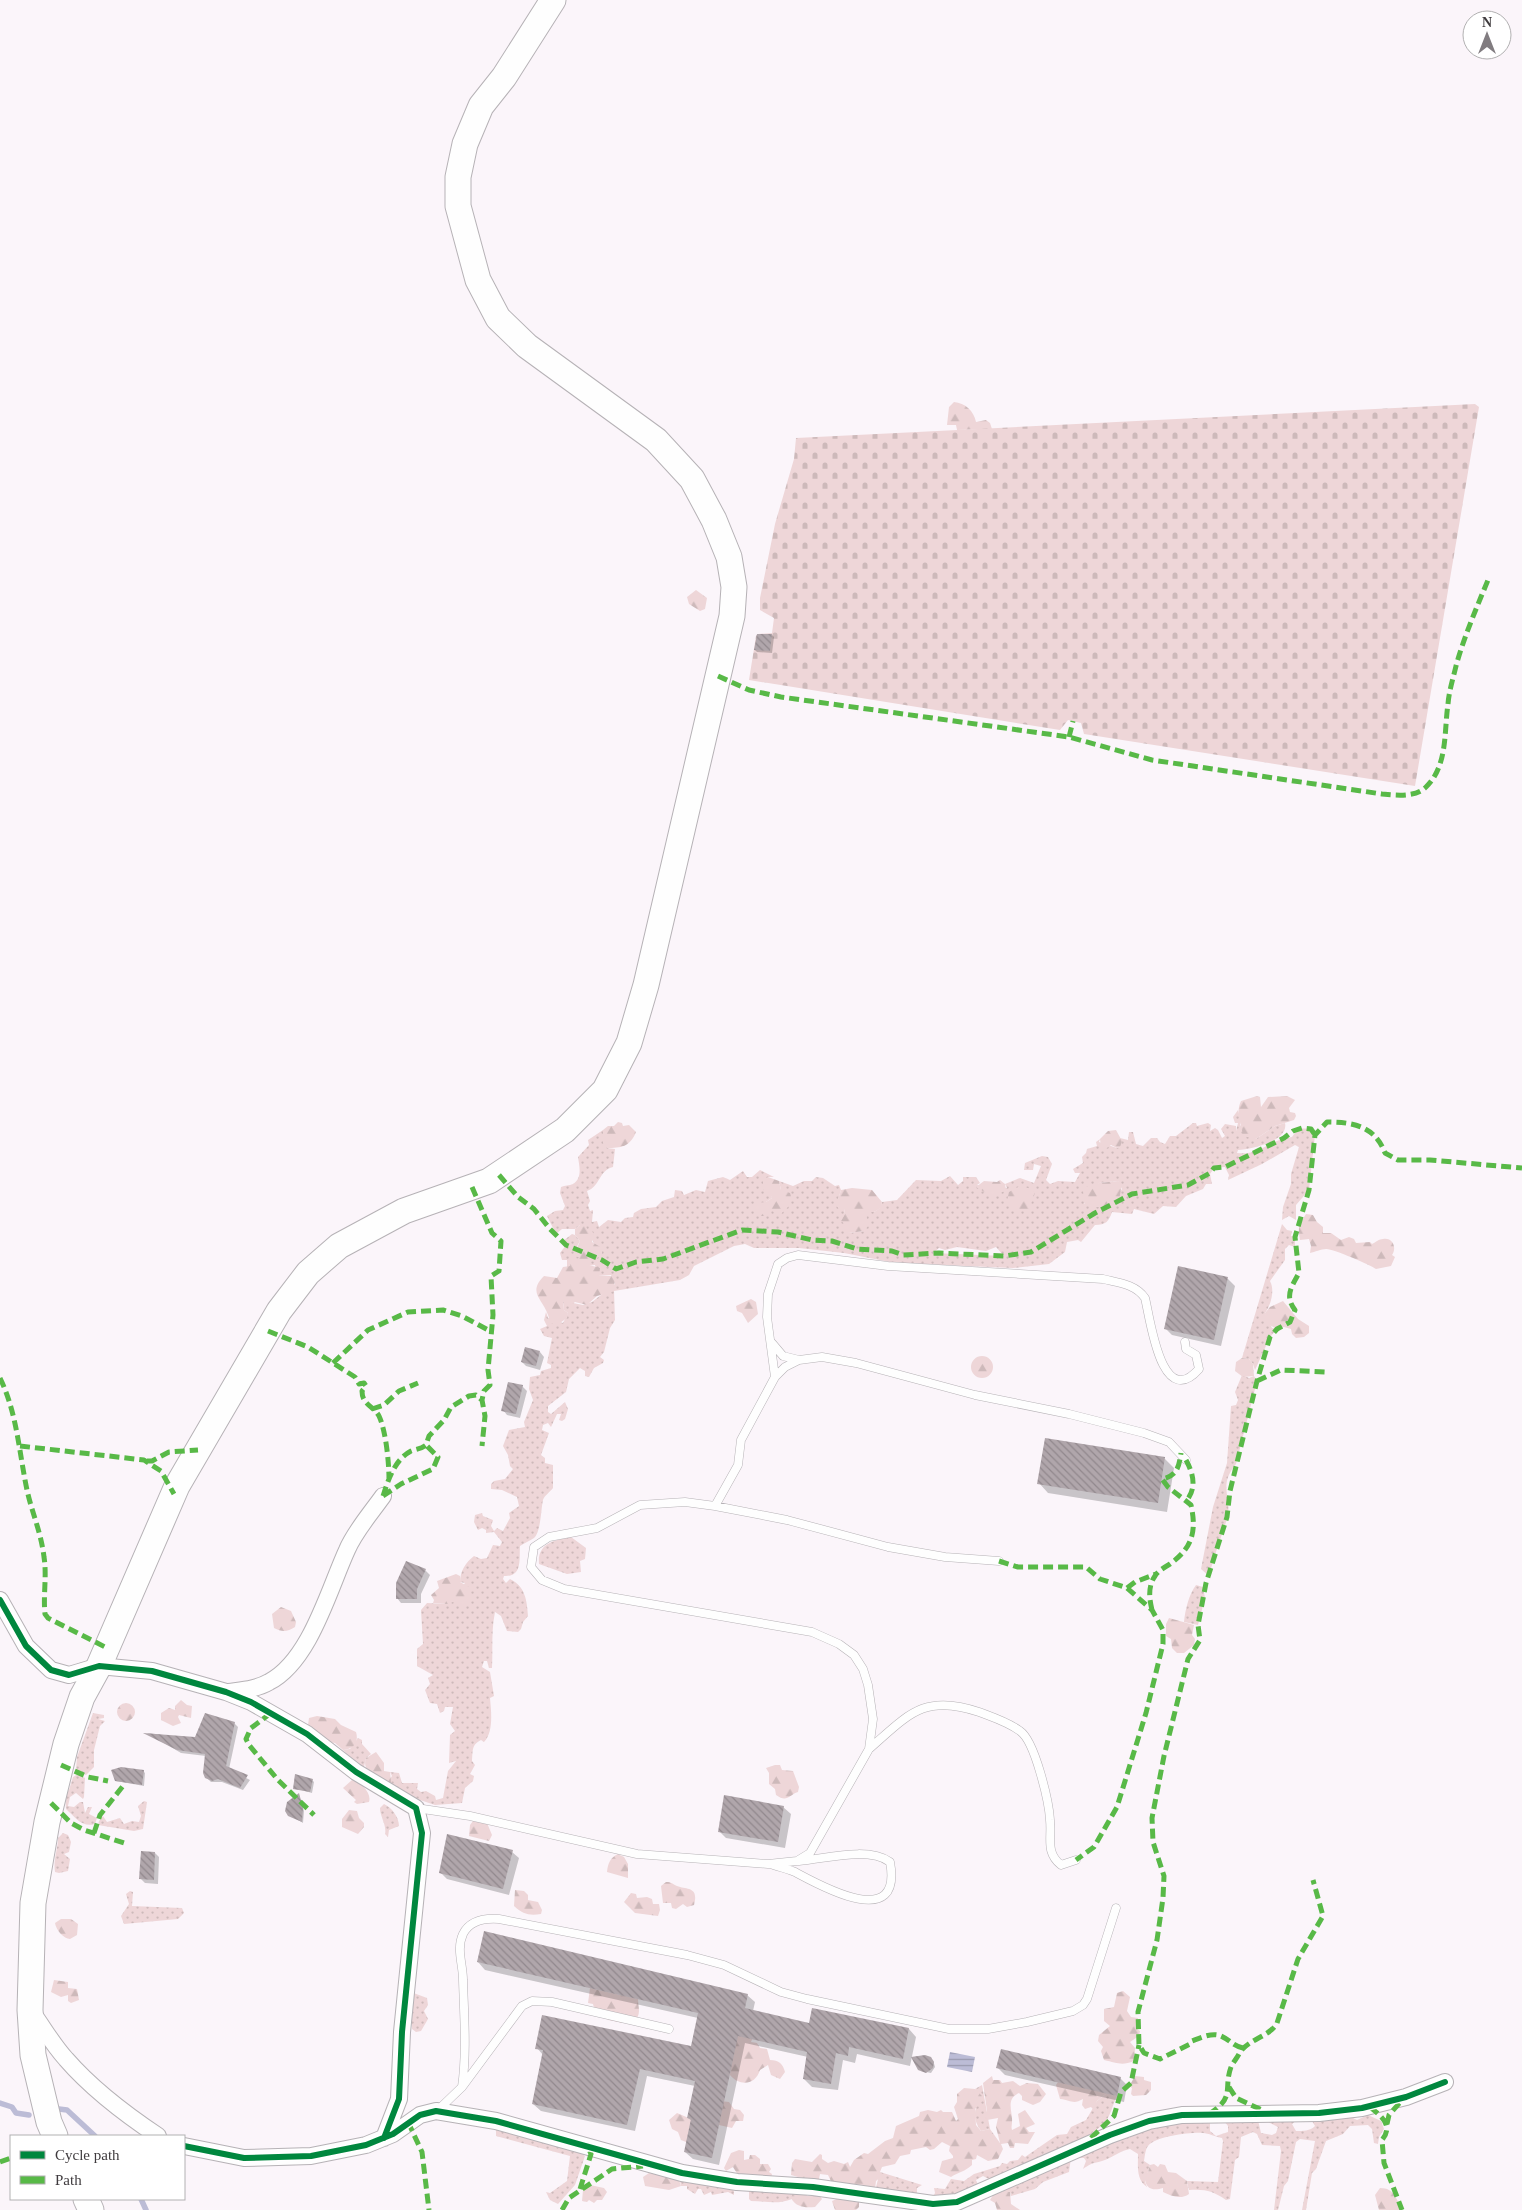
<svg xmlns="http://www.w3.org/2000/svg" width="1522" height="2210" font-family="Georgia,serif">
<defs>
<pattern id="green-dots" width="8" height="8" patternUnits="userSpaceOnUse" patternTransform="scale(1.25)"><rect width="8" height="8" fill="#eed6d8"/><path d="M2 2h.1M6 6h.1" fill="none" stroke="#cdb9ba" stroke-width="1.8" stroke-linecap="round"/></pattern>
<pattern id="forest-firs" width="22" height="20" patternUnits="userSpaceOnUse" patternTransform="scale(1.25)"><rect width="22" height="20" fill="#eed6d8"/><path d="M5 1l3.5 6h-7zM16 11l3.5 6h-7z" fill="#cdb9ba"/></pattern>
<pattern id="cemetery-stones" width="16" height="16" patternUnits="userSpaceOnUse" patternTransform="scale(1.25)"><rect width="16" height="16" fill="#eed6d8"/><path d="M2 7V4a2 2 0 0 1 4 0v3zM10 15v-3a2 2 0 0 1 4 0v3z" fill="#cdb9ba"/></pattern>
<pattern id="water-rules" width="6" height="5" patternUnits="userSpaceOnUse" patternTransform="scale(1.25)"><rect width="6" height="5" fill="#bcbcd6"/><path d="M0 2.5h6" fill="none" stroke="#9a9aaf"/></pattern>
<pattern id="building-back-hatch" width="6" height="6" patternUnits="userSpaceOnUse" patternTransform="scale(1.25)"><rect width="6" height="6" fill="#b0a6ab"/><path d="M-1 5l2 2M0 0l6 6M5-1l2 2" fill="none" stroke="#91888d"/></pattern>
</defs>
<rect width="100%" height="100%" fill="#fbf5fa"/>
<path fill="url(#green-dots)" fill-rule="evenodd" d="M 1238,1110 L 1241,1121 L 1240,1125 L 1256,1139 L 1275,1126 L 1285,1123 C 1289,1141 1252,1149 1238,1150 L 1237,1153 C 1260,1156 1270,1139 1292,1137 C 1298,1128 1301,1128 1311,1129 L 1315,1135 L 1309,1190 L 1296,1205 L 1296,1220 L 1289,1216 L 1282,1220 L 1283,1207 L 1291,1184 L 1291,1174 L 1299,1147 L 1295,1145 L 1262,1164 L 1228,1180 L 1229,1175 L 1225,1167 L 1214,1168 L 1210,1174 L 1212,1184 L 1206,1184 L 1203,1189 L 1186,1196 L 1176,1207 L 1163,1206 L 1154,1214 L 1134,1209 L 1132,1214 L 1112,1212 C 1109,1221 1106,1225 1095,1225 L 1081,1242 L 1078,1240 L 1067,1242 L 1065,1252 L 1049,1264 L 1013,1268 L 895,1263 L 844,1253 L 799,1248 L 754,1248 L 745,1244 L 734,1246 L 694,1266 L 689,1275 L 680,1280 L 614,1291 L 615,1320 L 610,1328 L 604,1352 L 600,1357 L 604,1360 L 603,1363 L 594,1368 L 589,1377 L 585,1376 L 585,1371 L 580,1368 L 569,1379 L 566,1392 L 548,1406 L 548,1412 L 551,1414 L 565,1402 L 568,1409 L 565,1419 L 562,1421 L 559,1420 L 561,1414 L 557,1414 L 551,1427 L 548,1423 L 543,1425 L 542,1430 L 549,1433 L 541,1455 L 545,1458 L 545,1463 L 553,1465 L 553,1488 C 551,1491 544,1496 543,1500 C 541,1508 541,1532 534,1538 C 530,1541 524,1543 520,1546 C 519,1559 523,1577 504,1576 L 503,1579 L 506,1583 L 510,1579 C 525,1586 527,1600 528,1616 L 523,1622 L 521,1629 L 518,1632 L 507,1631 L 501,1616 L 495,1612 C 491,1631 493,1649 492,1668 L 489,1668 L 487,1661 L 484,1661 L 482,1667 L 490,1672 L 494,1696 L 490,1698 C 491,1710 494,1732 484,1742 L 481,1740 C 471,1745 473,1751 472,1761 L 475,1765 L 470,1774 L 474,1776 L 473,1781 L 465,1788 L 462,1803 L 435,1805 L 420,1800 L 387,1784 L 392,1776 L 390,1772 L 399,1773 L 402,1783 L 418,1783 L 417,1789 L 421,1792 L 426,1791 L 435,1796 L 436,1800 L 443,1798 L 448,1771 L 456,1761 L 449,1763 L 450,1735 L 455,1731 L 450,1724 L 453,1707 L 445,1707 L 444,1711 L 440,1713 L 437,1704 L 430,1703 L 425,1690 L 430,1684 L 428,1678 L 433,1675 L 417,1666 L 417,1649 L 423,1644 L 421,1610 L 427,1603 L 447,1604 L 465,1583 L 460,1582 C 460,1571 466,1562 474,1556 L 481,1559 L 487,1558 L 493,1545 L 500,1546 L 502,1542 L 494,1532 L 486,1533 L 486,1530 L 482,1528 L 478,1530 L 474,1522 L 475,1515 L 482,1513 L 483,1516 L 493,1520 L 491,1526 L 494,1531 L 497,1528 L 503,1531 L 510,1518 L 509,1513 L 519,1506 L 517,1497 L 502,1490 L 491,1489 L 491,1484 L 494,1481 L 505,1479 L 513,1469 L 510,1466 L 508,1455 L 503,1446 L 509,1430 L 525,1427 L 524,1422 L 533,1400 L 529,1389 L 530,1377 L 540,1375 L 541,1371 L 551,1368 L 551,1365 L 547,1363 L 552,1338 L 544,1336 L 540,1329 L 547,1326 L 544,1320 L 546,1312 L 548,1318 L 563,1323 L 568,1313 L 564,1310 L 563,1301 L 583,1305 L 592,1302 L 615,1284 L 611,1275 L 598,1276 L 595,1265 L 567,1267 L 567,1260 L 562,1260 L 560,1253 L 566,1245 L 563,1241 L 572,1234 L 575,1235 L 580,1241 L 575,1250 L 596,1257 L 601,1255 C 594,1245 590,1232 580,1225 L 575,1229 L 562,1229 L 556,1234 L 547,1216 L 555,1211 L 563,1210 L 565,1206 L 560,1193 L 561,1187 C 565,1185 569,1186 573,1184 C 583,1178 579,1165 578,1157 L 589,1145 L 588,1140 L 603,1130 L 603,1136 L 607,1148 L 615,1149 L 613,1167 C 599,1170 600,1187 587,1191 L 590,1201 L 588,1205 L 590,1211 L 593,1210 L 592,1222 L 597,1221 L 599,1227 L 608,1220 L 621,1222 L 625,1218 L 633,1217 L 634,1213 L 641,1209 L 656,1207 L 662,1201 L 674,1197 L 675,1190 L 682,1191 L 684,1195 L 696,1190 L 705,1192 L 708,1181 L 723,1177 L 730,1180 L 743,1171 L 747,1177 L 752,1177 L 760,1170 L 774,1177 L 768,1177 L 772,1198 L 766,1202 L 769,1211 L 773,1210 L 781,1190 L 779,1181 L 793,1186 L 804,1181 L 812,1181 L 816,1177 L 823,1178 L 835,1186 L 839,1185 L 841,1190 L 838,1200 L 844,1209 L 849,1233 L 864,1231 L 866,1212 L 874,1212 L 880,1208 L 882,1202 L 897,1200 L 916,1180 L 941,1181 L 950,1176 L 958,1185 L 963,1181 L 963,1177 L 976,1177 L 980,1183 L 977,1185 L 1007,1188 L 1005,1184 L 1020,1178 L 1034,1183 L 1041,1166 L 1034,1164 L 1033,1170 L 1024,1170 L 1025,1163 L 1042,1156 L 1048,1157 L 1052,1164 L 1046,1180 L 1050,1184 L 1058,1181 L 1075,1182 L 1080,1173 L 1075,1173 L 1073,1169 L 1083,1163 L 1082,1157 L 1086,1153 L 1087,1149 L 1097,1146 L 1096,1142 L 1100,1139 L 1099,1142 L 1117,1148 L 1120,1147 L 1120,1138 L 1128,1140 L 1129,1132 L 1133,1132 L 1136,1144 L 1143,1146 L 1151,1138 L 1157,1138 L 1160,1142 L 1165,1144 L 1170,1136 L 1176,1136 L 1193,1123 L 1196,1123 L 1197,1126 L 1208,1123 L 1211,1125 L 1210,1131 L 1215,1128 L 1218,1130 L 1222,1138 L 1225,1136 L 1221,1129 L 1225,1124 L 1236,1126 L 1236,1131 L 1238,1123 L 1235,1123 L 1233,1117 ZM 1118,1181 L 1122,1189 L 1107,1208 L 1084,1204 L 1099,1183 ZM 957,1247 L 986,1251 L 996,1247 L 1004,1256 L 933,1253 L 939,1248 L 945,1250 Z
M 1282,1224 L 1287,1230 L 1292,1231 L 1291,1236 L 1295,1237 L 1295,1247 L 1289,1245 L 1285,1249 L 1285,1260 L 1270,1281 C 1275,1290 1271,1305 1265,1313 L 1272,1328 L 1277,1329 L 1270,1337 L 1255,1370 L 1253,1364 L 1249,1359 L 1242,1358 Z
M 1242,1375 L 1249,1378 L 1254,1376 L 1257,1381 L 1236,1464 C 1217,1487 1233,1497 1227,1519 C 1221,1538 1214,1556 1209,1576 L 1201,1569 L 1213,1507 L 1227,1463 L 1231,1406 L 1236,1405 L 1238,1400 L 1235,1392 Z
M 571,1537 L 586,1548 L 585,1559 L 580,1561 L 581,1572 L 567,1574 L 539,1564 C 537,1543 555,1540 571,1537 Z
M 1196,1585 L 1203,1587 L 1205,1598 L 1198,1625 L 1184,1622 C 1185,1610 1189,1594 1196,1585 Z
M 93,1713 L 104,1715 L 104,1718 L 98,1719 L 105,1721 L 100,1726 L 94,1750 L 94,1767 L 86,1775 L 76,1770 L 77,1757 Z
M 358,1738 L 362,1740 L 362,1744 L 371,1754 L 366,1758 L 364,1767 L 355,1763 L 343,1750 L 350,1749 Z
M 78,1774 L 85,1778 L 84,1797 L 83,1799 L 76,1793 L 70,1797 L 68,1806 L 74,1807 L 80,1802 L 83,1802 L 85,1813 L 88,1807 L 92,1807 L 89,1814 L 97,1818 L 95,1824 C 82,1828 75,1817 66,1809 L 65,1793 L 69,1790 L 73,1777 Z
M 144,1801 L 147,1802 L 143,1829 L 134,1831 L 98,1825 L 99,1821 L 103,1816 L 107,1822 L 120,1818 L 124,1824 L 132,1821 L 139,1822 L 141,1816 L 138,1806 Z
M 384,1804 C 392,1808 399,1817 399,1826 L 389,1830 L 388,1837 L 385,1834 C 387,1825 380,1817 380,1808 Z
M 63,1833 L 68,1835 L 71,1842 L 69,1852 L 64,1854 L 70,1859 L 68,1871 L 59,1873 L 55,1872 C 53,1860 58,1849 58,1838 Z
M 130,1891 L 133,1892 L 132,1906 L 182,1908 L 184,1913 L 178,1919 L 124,1924 L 121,1916 L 129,1904 L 126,1894 Z
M 411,1992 L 427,1998 L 428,2005 L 424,2011 L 428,2019 L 421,2031 L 416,2032 L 412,2029 Z
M 982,2085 L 990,2129 L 981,2131 C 973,2120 973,2110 980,2099 L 975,2089 Z
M 1107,2093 L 1117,2096 C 1113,2104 1111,2114 1106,2121 C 1084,2146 1023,2166 991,2180 L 983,2176 L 976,2180 L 980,2189 L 930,2202 L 935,2193 L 934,2188 L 945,2189 L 951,2179 L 964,2181 L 974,2174 L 1000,2166 L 1002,2163 L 1007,2164 L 1010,2161 L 1018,2160 L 1022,2155 L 1025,2157 L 1057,2135 L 1067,2134 L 1071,2127 L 1086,2120 L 1097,2101 Z
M 1368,2115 L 1381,2121 L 1384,2129 L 1379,2137 L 1378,2144 L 1374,2143 L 1372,2129 L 1368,2125 L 1350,2126 L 1343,2134 L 1326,2141 L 1316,2169 L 1312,2173 L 1306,2210 L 1302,2210 L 1315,2141 L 1300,2139 L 1296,2142 L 1288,2181 L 1284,2186 L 1278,2210 L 1274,2210 L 1281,2151 L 1280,2146 L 1262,2145 L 1257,2134 L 1253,2132 L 1241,2137 L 1239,2157 L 1235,2160 L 1230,2199 L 1226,2200 C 1213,2191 1206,2189 1189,2190 L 1187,2181 L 1218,2182 L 1223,2141 L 1222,2138 C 1216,2137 1208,2133 1203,2133 C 1192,2132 1156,2136 1148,2146 C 1145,2150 1145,2156 1144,2161 L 1150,2165 L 1145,2182 L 1147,2187 C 1136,2180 1138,2166 1138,2154 L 1130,2149 C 1119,2151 1112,2158 1102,2161 C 1092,2164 1093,2162 1083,2169 L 1086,2161 L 1084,2158 L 1071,2158 L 1069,2172 L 1043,2182 L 1035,2189 L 1011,2196 L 1010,2192 L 1003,2192 L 1004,2186 L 1119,2137 L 1129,2138 C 1149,2119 1184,2122 1210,2121 L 1210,2131 L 1216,2136 L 1228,2132 L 1228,2126 L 1224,2121 L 1258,2120 L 1261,2133 L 1272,2135 L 1276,2133 L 1278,2127 L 1268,2122 L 1297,2120 L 1292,2124 L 1296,2131 C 1303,2131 1310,2131 1315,2126 L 1312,2121 L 1349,2116 L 1357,2120 Z
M 496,2129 L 578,2150 L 585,2156 L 575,2185 L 558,2204 L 550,2200 L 546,2192 L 550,2193 L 567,2181 L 570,2156 L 496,2136 Z
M 880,2172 L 922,2185 L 917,2188 L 917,2198 C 902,2192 891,2191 876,2187 Z
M 680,2181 L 700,2184 L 714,2182 L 718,2188 L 729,2187 L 734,2191 L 734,2195 L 728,2192 L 712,2195 L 711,2192 L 704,2195 L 701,2189 L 698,2189 L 695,2194 L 687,2189 L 687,2186 L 681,2186 Z
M 749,2191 L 794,2191 L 792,2199 C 778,2205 765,2201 751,2201 L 749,2199 Z"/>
<path fill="url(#forest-firs)" d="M 954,402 C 965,403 974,411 976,422 L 986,420 L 990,423 L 992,429 L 957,430 L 956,425 L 947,425 L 949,407 Z
M 696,590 L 707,598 L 705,609 L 700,611 L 689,604 L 687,597 Z
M 1257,1096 L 1260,1097 L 1261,1107 L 1268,1097 L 1287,1096 L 1295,1100 L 1289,1108 L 1290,1112 L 1295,1113 L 1296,1116 L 1294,1120 L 1275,1126 L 1256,1139 L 1243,1136 C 1242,1125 1235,1113 1241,1101 Z
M 618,1122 L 622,1123 L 623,1126 L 629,1125 L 636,1132 C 630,1147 621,1148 607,1148 L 603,1143 L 603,1130 L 608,1126 L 614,1126 Z
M 1116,1130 L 1122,1141 L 1120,1147 L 1117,1148 L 1111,1145 L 1104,1150 L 1101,1148 L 1100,1139 L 1108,1131 Z
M 768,1177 L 779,1181 L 781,1190 L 790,1193 C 794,1205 787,1207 780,1215 L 775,1214 L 773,1211 L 769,1211 L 768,1216 L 756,1216 L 754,1207 L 757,1203 L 766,1202 L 772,1198 L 769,1191 L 763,1190 L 763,1180 Z
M 1000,1180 L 1005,1184 L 1006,1190 L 993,1197 L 976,1187 L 984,1181 L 997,1182 Z
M 1118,1181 L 1122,1184 L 1119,1200 L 1107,1208 L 1084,1205 L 1086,1199 L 1083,1192 L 1085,1187 L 1099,1183 Z
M 1020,1186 L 1032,1189 L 1035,1193 L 1028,1211 L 1015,1210 L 1007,1201 L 1009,1192 Z
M 852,1188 L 872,1190 L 882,1202 L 881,1208 L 874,1212 L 866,1212 L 868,1226 L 864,1231 L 849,1233 L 845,1229 L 846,1225 L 841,1221 L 845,1214 L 844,1209 L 839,1209 L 836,1205 L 841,1190 Z
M 1306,1214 L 1313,1215 L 1317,1222 L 1323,1227 L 1323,1233 L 1331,1233 L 1341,1240 L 1349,1237 L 1354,1239 L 1356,1243 L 1370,1242 L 1372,1244 C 1376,1242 1379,1239 1383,1239 C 1393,1237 1397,1248 1392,1255 L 1395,1257 L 1391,1266 L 1376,1269 C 1371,1265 1331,1248 1326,1249 C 1321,1249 1315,1252 1310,1253 L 1311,1246 L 1309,1239 L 1300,1240 C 1298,1226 1298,1227 1306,1214 Z
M 580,1225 L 585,1225 L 587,1229 L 591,1230 L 594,1234 L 592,1242 L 602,1248 L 602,1255 L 592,1261 L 582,1259 L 586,1264 L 600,1268 L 599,1276 L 615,1276 L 614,1291 L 597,1296 L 587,1305 L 575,1302 L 570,1306 L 563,1301 L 564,1310 L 568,1313 L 567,1318 L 557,1325 L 550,1323 C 549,1320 549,1317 548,1315 C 543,1299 527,1293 544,1276 L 557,1278 L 563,1267 L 570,1266 L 571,1260 L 580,1258 L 574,1255 L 580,1241 L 575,1235 L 575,1229 Z
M 751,1299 L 756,1302 L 758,1314 L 748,1323 L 742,1313 L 737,1311 L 736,1306 Z
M 1283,1301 L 1298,1319 L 1309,1326 L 1309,1333 L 1304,1337 L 1296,1338 L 1292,1334 L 1291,1329 L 1284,1327 L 1277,1329 L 1266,1323 L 1265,1313 L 1270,1307 Z
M971 1367a11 11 0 1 1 22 0a11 11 0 1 1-22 0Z
M 1242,1358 L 1249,1359 L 1253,1364 L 1254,1376 L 1243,1377 L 1235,1371 L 1236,1362 Z
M 456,1574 L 460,1576 L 460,1582 L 469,1587 L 471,1594 L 468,1605 L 462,1607 L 453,1602 L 447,1604 L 433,1603 L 434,1600 L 431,1595 L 439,1588 L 437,1581 Z
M 281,1607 L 291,1611 L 296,1622 L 295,1627 C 287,1632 282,1632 274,1628 L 272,1614 Z
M 1169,1618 L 1194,1625 L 1192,1635 L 1195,1639 L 1194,1645 L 1184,1653 L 1177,1653 L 1172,1648 L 1171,1639 L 1166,1636 L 1166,1624 Z
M 181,1700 L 187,1705 L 192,1706 L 191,1718 L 179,1715 L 178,1717 L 181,1723 L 173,1726 L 161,1720 L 161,1713 L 169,1708 L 175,1710 L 175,1706 Z
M117 1712a9 9 0 1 1 18 0a9 9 0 1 1-18 0Z
M 317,1716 L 335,1719 L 341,1725 L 356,1732 C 359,1742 354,1749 343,1750 L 335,1743 L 328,1742 L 308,1725 L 309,1718 Z
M 376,1752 L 384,1763 L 384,1771 L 390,1772 L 391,1782 L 387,1784 C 377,1777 361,1772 366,1758 Z
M 775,1765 L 780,1765 L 782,1770 L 793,1771 L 799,1787 L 798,1792 C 789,1795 787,1803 776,1795 L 775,1789 L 769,1784 L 769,1773 L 766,1768 Z
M 352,1780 C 361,1782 372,1793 369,1802 L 357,1804 L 354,1802 L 356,1800 L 343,1788 Z
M 349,1810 L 357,1811 L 359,1818 L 364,1823 L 364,1827 L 358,1834 L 342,1827 L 342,1819 Z
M 473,1821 L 487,1823 L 492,1835 L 489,1841 L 469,1836 L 470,1825 Z
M 618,1854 L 624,1857 L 628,1864 L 628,1878 L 607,1872 C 608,1863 610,1858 618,1854 Z
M 666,1882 C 672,1882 672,1884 677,1886 C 687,1890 699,1886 694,1905 L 687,1907 L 683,1904 L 676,1909 L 672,1908 L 671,1903 L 663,1903 L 661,1886 Z
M 515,1890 L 524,1891 L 528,1895 L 528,1900 L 538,1902 L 542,1910 L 541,1914 C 529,1916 523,1914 514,1906 Z
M 631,1893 L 636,1894 L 637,1898 L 647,1897 L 652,1899 L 653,1904 L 659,1904 L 660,1910 L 658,1916 L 635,1913 L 624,1902 Z
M 61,1919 L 71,1919 L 78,1924 L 77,1935 L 70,1939 C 64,1939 56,1930 55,1923 Z
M 54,1980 L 68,1982 L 68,1988 L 77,1989 L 79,2000 L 71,2003 L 68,2001 L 68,1995 L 61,1997 L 51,1992 Z
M 590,1988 L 638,1999 C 638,2004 639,2007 639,2011 C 638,2029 619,2022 608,2020 L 606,2015 L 595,2012 L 593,2004 L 588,2003 Z
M 1123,1991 L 1130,1997 L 1127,2011 L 1131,2017 L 1138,2018 L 1137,2029 L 1140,2031 L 1139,2036 L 1130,2042 L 1135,2048 L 1134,2061 C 1122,2066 1117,2063 1104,2060 L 1101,2051 L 1103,2047 L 1098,2041 L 1099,2035 L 1110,2026 L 1104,2021 L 1104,2009 L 1114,2007 L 1117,1993 Z
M 732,2032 L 753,2037 L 751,2042 L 757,2043 L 760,2048 L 767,2049 L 770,2060 C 779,2060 783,2064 785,2072 L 780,2079 L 771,2075 L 768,2065 L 760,2070 C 755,2086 739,2086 730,2075 Z
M 992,2076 L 993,2080 L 1000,2080 L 1002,2083 L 1013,2081 L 1020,2086 L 1027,2083 L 1038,2084 L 1046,2094 L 1040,2102 L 1033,2105 L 1022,2100 L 1022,2096 L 1019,2093 C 1005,2099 1013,2112 1012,2122 C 1012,2125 1011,2127 1012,2130 L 1020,2126 L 1018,2114 L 1025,2110 L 1035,2124 L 1026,2128 L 1029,2132 L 1035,2132 L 1028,2144 L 1015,2143 L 1014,2148 L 1010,2148 L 1008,2143 L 1001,2144 L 1003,2149 L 998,2159 L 988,2161 L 977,2155 L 976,2159 L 972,2160 L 972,2165 C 966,2171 957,2173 951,2177 L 939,2172 L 942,2161 L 953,2158 L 953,2156 L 949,2151 L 950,2146 L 942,2142 L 934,2149 L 930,2150 L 926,2147 L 911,2150 L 910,2154 L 900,2156 L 895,2164 L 882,2167 L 880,2172 L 882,2176 L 876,2181 L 875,2189 L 859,2200 L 859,2207 L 856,2210 L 835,2210 L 832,2201 L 839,2198 L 828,2175 L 820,2174 L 819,2179 L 812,2181 L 791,2175 L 792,2163 L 795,2159 L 812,2162 L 820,2154 L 822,2155 L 822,2159 L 828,2163 L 834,2161 L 844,2164 L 848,2162 L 850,2167 L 854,2160 L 864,2153 L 868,2154 L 885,2141 L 893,2138 L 896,2126 L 919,2116 L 920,2112 L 928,2110 L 937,2112 L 941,2110 L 943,2112 L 952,2112 L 956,2121 L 958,2119 L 954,2107 L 957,2102 L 957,2094 L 964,2088 L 975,2089 L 982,2096 L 980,2099 L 982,2101 L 975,2109 L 976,2125 L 981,2131 L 990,2129 L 1000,2143 L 996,2127 L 998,2118 L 987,2120 L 985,2117 L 987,2111 L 983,2083 Z
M 1135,2076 L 1144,2077 L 1144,2080 L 1151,2082 L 1151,2090 L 1146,2095 L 1133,2096 L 1131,2094 L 1132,2088 L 1126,2083 L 1131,2083 Z
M 1058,2082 L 1107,2093 L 1097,2101 L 1094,2110 L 1091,2107 L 1085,2109 L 1082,2105 L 1083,2099 C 1073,2105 1071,2100 1060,2099 L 1056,2085 Z
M 720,2101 L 729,2102 L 734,2109 L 740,2110 L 744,2115 L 743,2121 L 736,2121 L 732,2128 L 719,2125 Z
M 677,2113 L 691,2119 L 699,2126 L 692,2140 L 686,2142 L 681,2140 L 678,2132 L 672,2129 L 669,2120 Z
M 739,2150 L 744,2151 L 744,2160 L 749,2159 L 750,2155 L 755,2155 L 760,2159 L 760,2164 L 768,2164 L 771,2169 L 769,2172 L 772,2174 L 771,2179 L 757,2178 L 754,2174 L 748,2177 L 738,2175 L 733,2167 L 726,2171 L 724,2168 L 731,2153 Z
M 1154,2164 L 1158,2167 L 1160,2164 L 1165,2165 L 1168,2172 L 1176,2173 L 1187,2181 L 1189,2194 C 1181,2200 1171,2196 1163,2192 L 1163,2188 C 1151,2192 1144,2187 1145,2175 L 1148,2172 L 1150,2165 Z
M 649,2173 L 678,2177 L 681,2186 L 669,2190 L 645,2186 L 643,2177 Z
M 590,2185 L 604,2188 L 607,2192 L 602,2200 L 597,2200 L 594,2203 L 589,2200 L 587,2202 L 582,2201 L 583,2190 Z
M 998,2187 L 1003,2192 L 1010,2192 L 1011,2204 L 1020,2210 L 997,2210 L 995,2203 L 990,2200 Z
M 1380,2188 C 1395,2188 1396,2199 1402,2210 L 1379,2210 L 1375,2195 Z
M 794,2191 L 805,2191 L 807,2196 L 820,2196 L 822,2199 L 815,2207 C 804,2208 796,2207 791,2198 Z"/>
<path fill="url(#cemetery-stones)" d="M 1475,404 L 1479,407 L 1415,786 L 1084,734 L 1081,723 L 1068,720 L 1060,730 L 749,680 L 756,636 L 758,634 L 772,633 L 774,618 L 760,610 L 760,598 L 775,524 L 794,459 L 796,438 Z"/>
<path fill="url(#water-rules)" d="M 950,2052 L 975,2057 L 972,2072 L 947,2067 Z"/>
<path fill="#0003" d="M 772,635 L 774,637 L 772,653 L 757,652 L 755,650 Z
M 1179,1268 L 1228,1279 L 1235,1286 L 1221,1346 L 1172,1335 L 1165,1328 Z
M 540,1352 L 544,1357 L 540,1370 L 526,1366 L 522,1362 Z
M 522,1386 L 527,1391 L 520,1418 L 507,1415 L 503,1410 Z
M 1046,1439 L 1165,1459 L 1174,1468 L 1167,1512 L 1048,1493 L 1039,1483 Z
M 425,1570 L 430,1575 L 421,1594 L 421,1603 L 401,1603 L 397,1598 Z
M 234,1723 L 238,1727 L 229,1769 L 250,1780 L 243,1790 L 222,1782 L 211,1782 L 208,1779 L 206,1756 L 181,1753 L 147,1733 L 196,1739 Z
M 144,1772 L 145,1773 L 144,1786 L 116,1781 Z
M 312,1780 L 314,1782 L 312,1793 L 294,1788 Z
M 299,1795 L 304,1811 L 303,1823 L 290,1815 Z
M 783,1807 L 791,1814 L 785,1848 L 726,1838 L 719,1831 Z
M 512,1852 L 519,1858 L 509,1895 L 447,1879 L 440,1872 Z
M 155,1853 L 159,1857 L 158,1884 L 145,1883 L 140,1878 Z
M 478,1962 L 747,1995 L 755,2002 L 753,2011 L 810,2025 L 909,2029 L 916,2037 L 910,2066 L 857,2054 L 855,2063 L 843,2060 L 838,2090 L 812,2087 L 804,2079 L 808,2057 L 745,2043 L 719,2165 L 693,2159 L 685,2152 L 692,2121 L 688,2118 L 695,2086 L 647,2076 L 635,2131 L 541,2111 L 533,2104 L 543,2055 L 537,2048 L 692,2047 L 698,2018 L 485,1970 Z
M 933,2060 L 935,2067 L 931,2073 L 921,2071 Z
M 998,2068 L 1120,2078 L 1127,2085 L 1124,2102 L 1005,2075 Z"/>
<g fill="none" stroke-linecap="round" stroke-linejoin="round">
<path stroke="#bcbcd6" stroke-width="5.5" d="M 0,2103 L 12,2107 L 16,2113 L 29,2115
M 59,2109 L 67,2110 L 95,2136
M 141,2199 L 146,2210"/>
</g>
<path fill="url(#building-back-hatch)" d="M 757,634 L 772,634 L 770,651 L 754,650 Z
M 1178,1266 L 1228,1277 L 1214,1340 L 1164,1329 Z
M 525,1347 L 540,1351 L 536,1366 L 521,1362 Z
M 508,1382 L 523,1385 L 516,1414 L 501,1411 Z
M 1045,1438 L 1165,1457 L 1158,1503 L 1037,1484 Z
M 406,1561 L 426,1569 L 417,1589 L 417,1599 L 396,1599 L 396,1583 Z
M 205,1713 L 235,1722 L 226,1766 L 248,1775 L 240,1788 L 218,1779 L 212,1781 L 205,1778 L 203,1773 L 205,1754 L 177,1750 L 143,1733 L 195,1737 Z
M 121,1767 L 144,1770 L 142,1785 L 115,1781 L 111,1770 Z
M 295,1774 L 313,1779 L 310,1792 L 293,1789 Z
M 299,1793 L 303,1808 L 302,1822 L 288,1816 L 285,1811 L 287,1802 Z
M 724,1795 L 784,1806 L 778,1842 L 718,1832 Z
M 447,1834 L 513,1850 L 503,1889 L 439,1873 Z
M 141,1851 L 155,1852 L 154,1880 L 139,1879 Z
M 484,1931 L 748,1994 L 745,2008 L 809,2023 L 812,2008 L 909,2028 L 903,2059 L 849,2047 L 848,2056 L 836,2053 L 831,2084 L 803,2079 L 807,2052 L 738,2036 L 712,2158 L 684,2152 L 691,2119 L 687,2118 L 695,2081 L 640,2069 L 627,2125 L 532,2104 L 543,2050 L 535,2049 L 542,2015 L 691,2046 L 698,2013 L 477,1962 Z
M 1001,2049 L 1121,2077 L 1117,2096 L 996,2068 Z
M 925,2055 L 931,2057 L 934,2062 L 933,2068 L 926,2073 L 918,2070 L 911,2057 Z"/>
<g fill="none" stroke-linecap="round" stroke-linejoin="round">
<defs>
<path id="lane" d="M 772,1343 L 783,1356 L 799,1360
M 775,1377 L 767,1317 L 768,1294 L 778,1264 L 787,1258 L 798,1255 L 888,1266 L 1103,1279 C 1119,1283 1135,1284 1145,1298 C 1150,1317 1161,1412 1199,1369 L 1196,1355 L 1186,1349 L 1185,1342
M 715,1506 L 738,1465 L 741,1440 L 775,1377 L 785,1367 L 799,1360 L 822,1357 L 856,1363 L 975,1395 L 1069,1414 L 1144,1433 L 1169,1442 L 1186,1460
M 869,1749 C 908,1715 924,1693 979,1712 C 992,1717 1008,1722 1020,1731 C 1035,1741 1049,1802 1050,1820 C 1052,1838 1045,1852 1061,1865 L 1076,1860
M 416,1808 L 470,1816 L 637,1854 L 768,1864 L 797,1861 L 810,1853 L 869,1749 L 873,1719 L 868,1685 L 863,1669 L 854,1655 L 839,1644 L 812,1632 L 564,1589 L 542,1580 L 531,1567 L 534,1547 L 549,1537 L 597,1528 L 640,1505 L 685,1502 L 715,1506 L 787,1520 L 888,1547 L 945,1557 L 999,1561
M 773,1865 C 780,1867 788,1869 795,1872 C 821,1886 903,1932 890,1862 C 868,1846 825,1859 799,1861
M 462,2087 C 467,2052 464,2015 463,1980 C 463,1964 456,1949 463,1934 C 470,1920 485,1918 499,1919 L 687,1955 L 724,1965 L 781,1992 L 807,1999 L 949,2029 L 988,2029 L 1027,2022 L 1073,2011 L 1083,2005 L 1087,1999 L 1116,1908
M 438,2110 L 462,2087 L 522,2006 L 532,2001 L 552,2002 L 669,2029"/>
<path id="street" d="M 0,1600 L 26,1646 L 51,1670 L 69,1675 L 99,1666 L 152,1671 L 226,1692 L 251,1702 L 307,1734 L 356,1772 L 416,1808 L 422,1833 L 402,2032 L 399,2099 L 384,2138
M 229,1692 C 243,1690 257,1689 269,1682 C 310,1661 329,1589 347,1550 C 355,1531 371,1513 383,1496
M 32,2012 C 43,2027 53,2045 66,2059 C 92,2089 125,2114 158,2136
M 184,2146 L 244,2158 L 311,2156 L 366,2145 L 393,2134 L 420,2115 L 436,2111 L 496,2121 L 682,2173 L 737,2182 L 813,2187 L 933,2204 L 957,2202 L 1110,2135 L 1149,2121 L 1182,2115 L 1319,2113 L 1362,2108 L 1406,2097 L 1445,2082"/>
<path id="primary" d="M 55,2136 L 49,2122 L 33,2055 L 30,2010 L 33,1903 L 47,1822 L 66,1744 L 82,1697 L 99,1666 L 177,1486 L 279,1311 L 308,1273 L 339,1246 L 404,1211 L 489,1181 L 565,1130 L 605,1090 L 629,1043 L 646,985 L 732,616 L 734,587 L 729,557 L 714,520 L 692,479 L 656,440 L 527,346 L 498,318 L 478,280 L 458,206 L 458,177 L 465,144 L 481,106 L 504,77 L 553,0
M 86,2199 L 91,2210"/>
</defs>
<use href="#lane" stroke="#b6b2b6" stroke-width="9"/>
<use href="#street" stroke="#b6b2b6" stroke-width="18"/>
<use href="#primary" stroke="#b6b2b6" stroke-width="27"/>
<use href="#lane" stroke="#fefefe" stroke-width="8"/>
<use href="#street" stroke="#fefefe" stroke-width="16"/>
<use href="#primary" stroke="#fefefe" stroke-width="25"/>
<path stroke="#58b947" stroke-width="5" stroke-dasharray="10 5" stroke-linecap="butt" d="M 718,676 L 749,690 L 781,697 L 1069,737 L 1152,760 L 1382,794 C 1395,795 1415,798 1426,787 C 1448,766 1444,731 1448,704 C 1449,691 1453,679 1456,666 C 1464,637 1476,609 1488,580
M 1069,737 L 1073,721
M 499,1175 L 518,1197 L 534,1209 L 550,1229 L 566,1245 L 602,1260 L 616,1269 L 636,1262 L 663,1259 L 742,1230 L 778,1232 L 812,1240 L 832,1241 L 857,1249 L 892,1251 L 903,1255 L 939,1253 L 1004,1256 L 1031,1252 L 1095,1213 L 1132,1194 L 1188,1185 L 1210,1173 L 1214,1168 L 1225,1167 L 1284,1138 L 1293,1131 L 1302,1128 L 1311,1129 L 1315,1135
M 472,1187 L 492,1233 L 501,1241 L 499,1271 L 491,1276 L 493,1315 L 488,1370 L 490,1385 L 484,1391 L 482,1400
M 268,1331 L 308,1347 L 355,1377 L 359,1384 L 364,1383 L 366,1386 L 362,1391 C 362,1405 374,1406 379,1416 C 386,1431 389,1463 389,1479
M 333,1363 L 368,1330 L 408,1312 L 443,1310 L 462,1316 L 492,1332
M 0,1378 C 17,1413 19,1452 27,1490 C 32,1513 41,1532 44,1557 C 47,1576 43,1595 45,1614 L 48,1618 L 107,1648
M 1257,1381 L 1281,1370 L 1325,1372
M 372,1409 L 384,1405 L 399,1391 L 418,1383
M 20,1446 L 144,1460 L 161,1471 L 174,1494
M 1186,1460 C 1193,1473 1197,1487 1187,1500
M 147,1461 L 152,1461 L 169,1452 L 198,1450
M 383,1496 C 388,1481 394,1460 411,1451 C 416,1449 421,1449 426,1445 L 429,1436 L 444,1420 L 451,1407 L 469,1396 L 476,1395 L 482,1400 L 485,1416 L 482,1446
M 383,1496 L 401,1484 L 433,1469 L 438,1457 L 426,1445
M 999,1561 L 1018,1567 L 1086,1567 L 1100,1579 L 1127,1588 L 1152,1610 L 1163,1630 L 1163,1644 L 1146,1713 L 1117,1807 L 1094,1847 L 1076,1860
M 1127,1588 L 1135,1582 L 1156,1574
M 1152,1610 C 1149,1598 1148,1586 1155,1576 C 1158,1571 1165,1567 1170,1564 C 1192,1548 1197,1532 1191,1505 L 1168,1487 L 1162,1479 C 1177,1476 1179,1467 1181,1453
M 271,1713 L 251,1728 L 246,1739 L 249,1745 L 278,1780 L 314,1815
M 61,1765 L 88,1777 L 108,1781
M 51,1803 L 71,1823 L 84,1830 L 124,1843
M 94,1833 L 100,1815 L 123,1786
M 1243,2048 C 1233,2046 1230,2040 1221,2036 C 1212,2032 1200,2038 1192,2041 L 1190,2044 L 1160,2059 L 1144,2053 L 1139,2045 L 1138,2012 L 1157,1940 L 1163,1898 L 1164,1876 L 1153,1842 L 1152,1818 L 1164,1756 L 1188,1659 L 1200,1640 L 1198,1625 L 1206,1583 L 1227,1517 L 1230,1491 L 1257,1381 L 1270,1337 L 1277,1329 L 1290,1322 L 1295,1310 C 1284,1296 1292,1286 1299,1273 L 1295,1237 L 1309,1190 L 1315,1135 L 1327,1122 C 1353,1122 1375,1126 1385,1153 L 1398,1160 L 1430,1160 L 1522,1168
M 1229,2087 L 1236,2098 L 1264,2111
M 1370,2107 C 1381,2116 1394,2125 1382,2140 L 1384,2163 L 1402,2210
M 1209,2114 C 1236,2097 1223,2089 1231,2067 C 1232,2064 1237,2058 1239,2054 C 1247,2039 1270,2037 1277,2023 L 1298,1959 L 1323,1916 L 1313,1880
M 408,2122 L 422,2152 L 429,2210
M 1387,2124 L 1389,2115 L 1402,2100
M 1091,2138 L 1114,2116 L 1121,2092 L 1131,2083 L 1139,2045
M 0,2162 L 11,2158
M 580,2189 L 591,2154 L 588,2147
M 562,2210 L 569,2198 L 612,2169 L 643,2166"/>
<defs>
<path id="cycleway" d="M 0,1600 L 26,1646 L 51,1670 L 69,1675 L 99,1666 L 152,1671 L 226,1692 L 251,1702 L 307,1734 L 356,1772 L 416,1808 L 422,1833 L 402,2032 L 399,2099 L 384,2138
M 184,2146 L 244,2158 L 311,2156 L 366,2145 L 393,2134 L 420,2115 L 436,2111 L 496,2121 L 682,2173 L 737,2182 L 813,2187 L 933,2204 L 957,2202 L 1110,2135 L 1149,2121 L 1182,2115 L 1319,2113 L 1362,2108 L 1406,2097 L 1445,2082"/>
</defs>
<use href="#cycleway" stroke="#fff" stroke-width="9"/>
<use href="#cycleway" stroke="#00873e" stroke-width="6"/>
</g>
<rect x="10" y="2135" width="175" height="65" fill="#ffffff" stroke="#b2b1b2"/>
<rect x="20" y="2151" width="25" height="8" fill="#00873e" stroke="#b2b1b2"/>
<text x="55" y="2160" font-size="15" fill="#3f3b3e">Cycle path</text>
<rect x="20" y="2176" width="25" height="8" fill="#58b947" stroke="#b2b1b2"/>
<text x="55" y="2185" font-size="15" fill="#3f3b3e">Path</text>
<g transform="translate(1487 35)"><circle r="24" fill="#ffffff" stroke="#b2b1b2"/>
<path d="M0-4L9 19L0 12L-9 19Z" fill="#817c80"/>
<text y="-8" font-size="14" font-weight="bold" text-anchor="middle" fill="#3f3b3e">N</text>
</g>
</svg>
